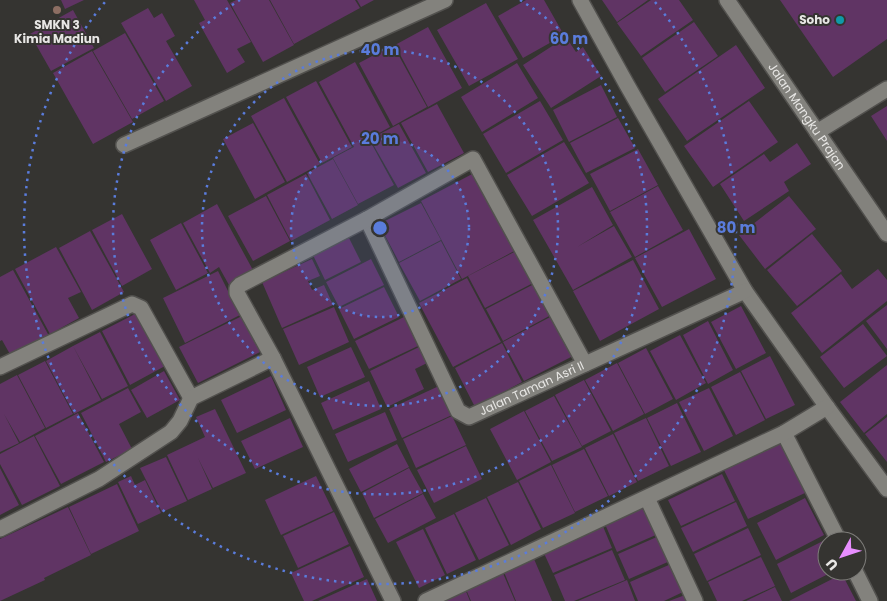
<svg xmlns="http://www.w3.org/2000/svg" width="887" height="601" font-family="Poppins,sans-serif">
<rect width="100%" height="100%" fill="#353431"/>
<path fill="#603464" d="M 61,0 L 84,0 L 65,9 Z
M 194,0 L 227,0 L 251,42 L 237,49 L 245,62 L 227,73 L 199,23 L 205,20 Z
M 236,0 L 269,0 L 294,45 L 263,62 L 230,3 Z
M 270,0 L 355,0 L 360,8 L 294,44 Z
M 357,0 L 374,0 L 361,7 Z
M 526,0 L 544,0 L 564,35 L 523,58 L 498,16 Z
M 602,0 L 648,0 L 617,22 Z
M 651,0 L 679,0 L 693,20 L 641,56 L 617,23 Z
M 780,0 L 887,0 L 887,39 L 833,77 Z
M 486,3 L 518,59 L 469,86 L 437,30 Z
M 148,8 L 154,18 L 162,13 L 175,36 L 166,41 L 192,86 L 166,101 L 121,23 Z
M 73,10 L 94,48 L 51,71 L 30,34 Z
M 694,22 L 718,56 L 665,92 L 642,58 Z
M 428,27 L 462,88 L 428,107 L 395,45 Z
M 125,33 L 164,101 L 132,119 L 93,51 Z
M 566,37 L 576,52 L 583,47 L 601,76 L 551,108 L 523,65 Z
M 393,45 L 427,107 L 393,126 L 359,63 Z
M 736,45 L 765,88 L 687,141 L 658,99 Z
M 92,51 L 133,122 L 93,144 L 53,73 Z
M 355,62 L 390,127 L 354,147 L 319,82 Z
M 517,63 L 538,98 L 482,132 L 461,97 Z
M 316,81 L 352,147 L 322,163 L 286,97 Z
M 601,85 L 617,117 L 569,142 L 553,110 Z
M 284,98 L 320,164 L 287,182 L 251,116 Z
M 540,101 L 563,140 L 506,173 L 483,134 Z
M 749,101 L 778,142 L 713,187 L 684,146 Z
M 437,104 L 464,153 L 428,172 L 401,123 Z
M 887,106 L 887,141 L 871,116 Z
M 618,118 L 635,148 L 586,173 L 570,143 Z
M 253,123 L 285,182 L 255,199 L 223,139 Z
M 399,124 L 426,173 L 398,188 L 370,139 Z
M 369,139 L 394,185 L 358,204 L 333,158 Z
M 564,142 L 589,183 L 532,216 L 507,175 Z
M 797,143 L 811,164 L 784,182 L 789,191 L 744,221 L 720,184 L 764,154 L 770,162 Z
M 638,149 L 658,185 L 610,211 L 590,174 Z
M 333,159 L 358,205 L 332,219 L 307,173 Z
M 476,172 L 518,249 L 462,279 L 421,201 Z
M 306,174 L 330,220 L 291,241 L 267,195 Z
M 658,186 L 683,230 L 635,257 L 610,212 Z
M 592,187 L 613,225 L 577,247 L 614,226 L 632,257 L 573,290 L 533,220 Z
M 266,196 L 290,241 L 253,261 L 228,216 Z
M 789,196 L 816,229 L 765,269 L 739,235 Z
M 421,203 L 441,240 L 399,262 L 379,224 Z
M 217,204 L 254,272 L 229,285 L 219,267 L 210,273 L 183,223 Z
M 122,214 L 152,269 L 122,286 L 92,230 Z
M 181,223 L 208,273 L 176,290 L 150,240 Z
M 689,229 L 716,279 L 662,307 L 635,258 Z
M 90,231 L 124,292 L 92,310 L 59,248 Z
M 812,234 L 842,271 L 797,306 L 767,270 Z
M 349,238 L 361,262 L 325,280 L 313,255 Z
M 441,241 L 461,279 L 420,301 L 399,263 Z
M 56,247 L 81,292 L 68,298 L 79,318 L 50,334 L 15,269 Z
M 518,250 L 535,282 L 485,308 L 468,276 Z
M 312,259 L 320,276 L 308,281 L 312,290 L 324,285 L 333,305 L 282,328 L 262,282 Z
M 371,259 L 384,285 L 339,307 L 326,282 Z
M 633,260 L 659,309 L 600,341 L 573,291 Z
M 878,269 L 887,280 L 887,301 L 822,353 L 791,313 L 841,274 L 852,289 Z
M 13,270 L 49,336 L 11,356 L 2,340 L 0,341 L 0,277 Z
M 218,271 L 240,315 L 185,343 L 163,298 Z
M 467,278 L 501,342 L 453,367 L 419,303 Z
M 536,283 L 553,314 L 503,341 L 486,309 Z
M 384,287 L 399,317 L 354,339 L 339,309 Z
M 887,305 L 887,349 L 866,321 Z
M 741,306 L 766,353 L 736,369 L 711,322 Z
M 334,307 L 349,342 L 299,365 L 283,329 Z
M 137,313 L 165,366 L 130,385 L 102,331 Z
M 554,315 L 575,355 L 524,381 L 503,342 Z
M 242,316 L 260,352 L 198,383 L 179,347 Z
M 404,317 L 418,346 L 369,369 L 355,341 Z
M 708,321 L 733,370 L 708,384 L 683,335 Z
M 863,324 L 887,356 L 844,388 L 820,357 Z
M 100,332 L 128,386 L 102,399 L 73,346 Z
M 680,335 L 706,383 L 676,400 L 650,351 Z
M 502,343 L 522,382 L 475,407 L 455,368 Z
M 73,346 L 101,400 L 74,414 L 46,361 Z
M 351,347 L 365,377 L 320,397 L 307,367 Z
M 419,347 L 427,363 L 415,369 L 424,389 L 387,407 L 370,371 Z
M 646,348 L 673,399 L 645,414 L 618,363 Z
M 770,356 L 795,405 L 766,419 L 741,371 Z
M 45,361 L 73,414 L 46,428 L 18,375 Z
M 617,363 L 644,414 L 613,431 L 585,380 Z
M 887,365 L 887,414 L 864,433 L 840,402 Z
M 164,371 L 180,400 L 147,418 L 131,390 Z
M 740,372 L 765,420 L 736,435 L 711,387 Z
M 17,375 L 45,428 L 20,442 L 4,414 L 19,443 L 0,452 L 0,384 Z
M 271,376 L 286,410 L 237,433 L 221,400 Z
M 584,380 L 611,431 L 582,446 L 555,395 Z
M 369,381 L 381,409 L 333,430 L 321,403 Z
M 439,386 L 452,415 L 402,438 L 389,409 Z
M 128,388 L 141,412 L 119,424 L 132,449 L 106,462 L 81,413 Z
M 709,388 L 733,436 L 704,451 L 679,402 Z
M 554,396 L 582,447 L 552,461 L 525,411 Z
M 677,403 L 701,452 L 671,466 L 647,418 Z
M 215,409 L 246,473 L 213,488 L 198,458 L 212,489 L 188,500 L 167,455 L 205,437 L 196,417 Z
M 524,411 L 551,462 L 517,480 L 490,429 Z
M 385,412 L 397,440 L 348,462 L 335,434 Z
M 78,413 L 104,462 L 61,484 L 35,436 Z
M 452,416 L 466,445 L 416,468 L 403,439 Z
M 887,417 L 887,462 L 865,434 Z
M 290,418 L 303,447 L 255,469 L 241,441 Z
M 646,418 L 669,466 L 638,481 L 614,433 Z
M 613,434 L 637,482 L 609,496 L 585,448 Z
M 34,436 L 60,486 L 22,505 L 0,464 L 0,454 Z
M 781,442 L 805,493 L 748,519 L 724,470 Z
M 397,444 L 409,467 L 361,492 L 349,469 Z
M 466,446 L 482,479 L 434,503 L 417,470 Z
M 584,449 L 608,496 L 575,512 L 552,465 Z
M 166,457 L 187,501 L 162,512 L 140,468 Z
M 551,465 L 575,513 L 543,528 L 519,481 Z
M 0,468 L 19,505 L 0,515 Z
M 409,468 L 423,493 L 374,518 L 362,493 Z
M 722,474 L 735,501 L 681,526 L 668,500 Z
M 131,476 L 135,485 L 145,480 L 161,513 L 138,524 L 118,482 Z
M 316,476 L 333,511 L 281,535 L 265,500 Z
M 518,482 L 541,529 L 511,545 L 487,497 Z
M 117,484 L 139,531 L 91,554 L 69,507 Z
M 423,494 L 436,518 L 388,543 L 375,519 Z
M 486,498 L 509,545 L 479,560 L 455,513 Z
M 805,498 L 824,535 L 776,560 L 757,523 Z
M 736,502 L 747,526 L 693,552 L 681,528 Z
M 646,506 L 658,534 L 617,552 L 605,524 Z
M 68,507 L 91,555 L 44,578 L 45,580 L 0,601 L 0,539 Z
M 334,512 L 349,544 L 298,568 L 283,536 Z
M 454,514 L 476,560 L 447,574 L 425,528 Z
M 602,524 L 612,548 L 553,573 L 542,549 Z
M 748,528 L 761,555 L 707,581 L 694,554 Z
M 423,529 L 445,575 L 419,588 L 396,542 Z
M 659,536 L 670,561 L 629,579 L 618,554 Z
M 825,540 L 827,544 L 827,571 L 834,571 L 791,593 L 777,564 Z
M 350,546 L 364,577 L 312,601 L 304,601 L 291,573 Z
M 612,550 L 625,580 L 574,601 L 565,601 L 554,575 Z
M 761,557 L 775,586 L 742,601 L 717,601 L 708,582 Z
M 534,559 L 552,601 L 516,601 L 504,572 Z
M 671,564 L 683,592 L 664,601 L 638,601 L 630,582 Z
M 502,571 L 515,601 L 471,601 L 465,587 Z
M 842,574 L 856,601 L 789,601 Z
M 367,579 L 377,601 L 318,601 Z
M 627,580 L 635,601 L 578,601 Z
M 775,587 L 782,601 L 746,601 Z
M 465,589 L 470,601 L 437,601 Z
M 685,595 L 687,601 L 669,601 Z"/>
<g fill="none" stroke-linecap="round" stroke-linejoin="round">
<defs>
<g id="minor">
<path d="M 580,0 L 627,85 L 745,291 L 827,407 L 887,489"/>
<path id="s1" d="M 727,0 L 887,234"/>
<path d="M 817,132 L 887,89"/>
<path d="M 124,145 L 445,0"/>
<path id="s2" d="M 367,219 L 458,411 L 469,417 L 745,291"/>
<path d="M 0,367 L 132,304 L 141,308 L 191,398"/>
<path d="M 784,433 L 839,541"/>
<path d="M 647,498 L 695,601"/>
<path d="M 0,529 L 99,479 L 171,432 L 180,421 L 191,398 L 273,358"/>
<path d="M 855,571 L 870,601"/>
<path d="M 393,601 L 273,358 L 237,293 L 237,288 L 240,285 L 367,219 L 473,159 L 585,364"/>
<path d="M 426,601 L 784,433 L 827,407"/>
</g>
</defs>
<use href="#minor" stroke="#52514e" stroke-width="18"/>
<use href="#minor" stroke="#83827d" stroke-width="15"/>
</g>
<circle cx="380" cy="228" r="89" fill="#5a7cdc" fill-opacity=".12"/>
<g fill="none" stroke="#5a7cdc" stroke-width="2.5" stroke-dasharray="2.5 5">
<circle cx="380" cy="228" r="89"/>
<circle cx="380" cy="228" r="178"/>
<path d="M520 0A267 267 0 1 1 240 0"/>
<path d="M655 2A356 356 0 1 1 105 2"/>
</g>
<circle fill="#8d6e63" stroke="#353431" stroke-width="2" cx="57" cy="10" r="5"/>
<circle fill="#0f9aa8" stroke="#353431" stroke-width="2" cx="840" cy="20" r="5"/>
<g text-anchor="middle" stroke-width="4" stroke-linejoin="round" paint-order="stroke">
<g font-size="12" font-weight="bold" fill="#e8e7e5" stroke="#353431" text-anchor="end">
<text x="830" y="24">Soho</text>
<text x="57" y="29" text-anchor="middle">SMKN 3<tspan x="57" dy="14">Kimia Madiun</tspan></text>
</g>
<g font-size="12" fill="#e8e7e5" stroke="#353431">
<text dy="4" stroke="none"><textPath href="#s1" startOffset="141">Jalan Mangku Prajan</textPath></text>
<text dy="4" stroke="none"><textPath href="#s2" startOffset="294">Jalan Taman Asri II</textPath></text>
</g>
</g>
<circle cx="380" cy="228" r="8" fill="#5a7cdc" stroke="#353431" stroke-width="2.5"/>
<g font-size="15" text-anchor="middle" font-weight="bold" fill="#5a7cdc" stroke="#353431" stroke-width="4" stroke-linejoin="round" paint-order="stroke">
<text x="569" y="44">60 m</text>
<text x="380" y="55">40 m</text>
<text x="380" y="144">20 m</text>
<text x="736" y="233">80 m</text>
</g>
<g transform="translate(842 556) rotate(230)"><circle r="24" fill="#353431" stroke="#7d7c79"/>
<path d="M0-4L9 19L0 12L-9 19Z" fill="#e88eff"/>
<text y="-8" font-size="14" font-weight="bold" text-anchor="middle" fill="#e8e7e5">U</text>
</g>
</svg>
